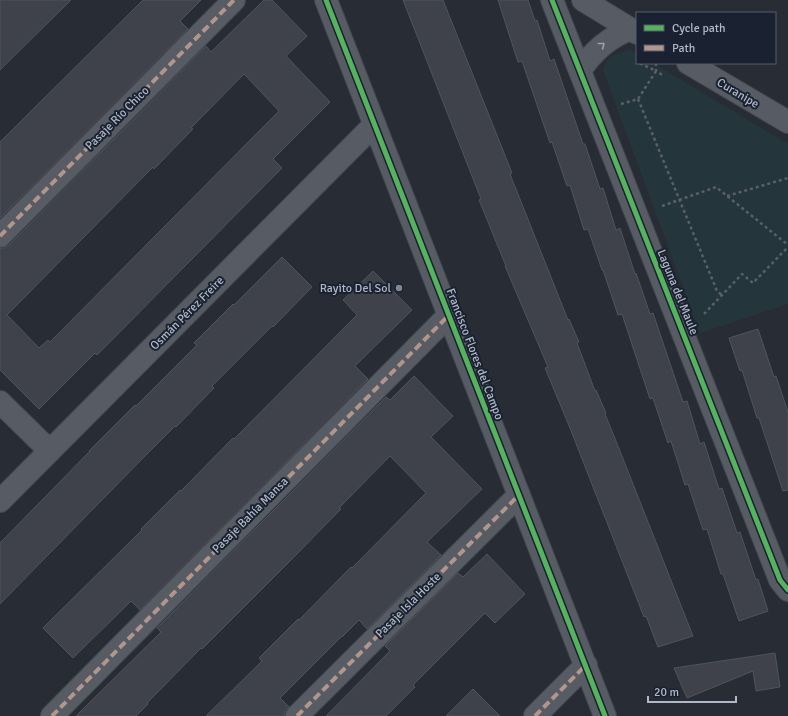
<svg xmlns="http://www.w3.org/2000/svg" width="788" height="716" font-family="Signika,sans-serif">
<rect width="100%" height="100%" fill="#272c35"/>
<path fill="#24363b" d="M 630,49 L 637,54 L 637,63 L 653,63 L 788,144 L 788,304 L 700,333 L 603,70 L 609,57 Z"/>
<path fill="#3f424b" stroke="#4f545d" fill-rule="evenodd" d="M 0,0 L 71,0 L 0,70 Z
M 143,0 L 201,0 L 180,21 L 188,29 L 0,218 L 0,142 Z
M 264,0 L 272,0 L 307,36 L 286,56 L 330,102 L 273,159 L 282,168 L 97,355 L 95,353 L 39,409 L 0,370 L 0,248 L 4,248 L 9,245 L 206,46 L 211,52 ZM 244,74 L 279,111 L 50,342 L 48,340 L 39,348 L 7,315 L 153,167 L 154,169 L 193,129 L 191,128 Z
M 403,0 L 443,0 L 512,173 L 510,174 L 568,320 L 569,319 L 579,342 L 577,343 L 595,391 L 596,390 L 606,413 L 605,414 L 620,451 L 693,636 L 658,647 L 646,616 L 644,617 L 568,423 L 545,368 L 548,367 L 505,266 L 506,266 L 479,200 L 481,199 Z
M 498,0 L 528,0 L 535,21 L 537,20 L 550,61 L 554,59 L 583,144 L 585,144 L 600,189 L 603,188 L 616,230 L 620,228 L 635,274 L 636,273 L 650,314 L 653,313 L 683,402 L 687,401 L 700,444 L 704,442 L 719,489 L 722,488 L 737,533 L 740,532 L 756,580 L 758,579 L 768,611 L 739,621 L 723,574 L 721,574 L 707,529 L 703,530 L 688,484 L 685,485 L 671,441 L 668,443 L 653,398 L 650,399 L 622,314 L 618,315 L 603,270 L 602,270 L 588,229 L 584,230 L 570,185 L 567,186 L 552,142 L 550,143 L 522,61 L 518,62 Z
M 282,257 L 312,287 L 273,327 L 272,326 L 212,386 L 214,388 L 176,427 L 175,426 L 146,455 L 0,604 L 0,543 L 90,451 L 89,451 L 135,405 L 136,406 L 197,345 L 194,343 L 233,304 L 234,305 Z
M 373,271 L 412,310 L 355,366 L 368,379 L 140,610 L 131,601 L 73,658 L 43,628 L 142,530 L 141,529 L 180,490 L 181,491 L 233,438 L 234,439 L 357,315 L 343,300 Z
M 758,329 L 774,377 L 776,376 L 788,412 L 788,490 L 783,491 L 759,418 L 757,418 L 742,370 L 740,371 L 729,338 Z
M 414,376 L 453,416 L 431,437 L 482,489 L 427,542 L 441,555 L 367,629 L 359,620 L 342,637 L 342,636 L 280,698 L 289,707 L 285,712 L 285,716 L 206,716 L 262,661 L 259,658 L 298,619 L 299,620 L 351,567 L 352,568 L 426,493 L 390,456 L 339,508 L 341,509 L 292,559 L 202,649 L 201,648 L 147,703 L 148,704 L 136,716 L 76,716 L 161,632 L 157,628 L 386,397 L 390,400 Z
M 487,554 L 525,594 L 495,623 L 485,613 L 413,685 L 415,687 L 386,716 L 326,716 L 390,651 L 385,646 L 458,573 L 463,577 Z
M 775,653 L 780,687 L 756,691 L 753,671 L 687,698 L 674,668 Z
M 473,689 L 500,716 L 446,716 Z"/>
<g fill="none" stroke-linecap="round" stroke-linejoin="round">
<defs>
<path id="minor" d="M 326,0 L 605,716
M 552,0 L 780,580 L 788,590
M 583,0 L 637,33
M 688,63 L 788,122
M 580,71 C 593,51 609,37 631,29
M 0,236 L 234,0
M 0,402 L 50,451
M 0,501 L 374,125
M 52,716 L 449,315
M 297,716 L 519,495
M 535,716 L 586,665"/>
</defs>
<use href="#minor" stroke="#43474e" stroke-width="24"/>
<path stroke="#5a5f67" stroke-width="2.5" stroke-dasharray="3 3" stroke-linecap="butt" d="M 656,63 L 656,71 L 664,76
M 638,99 L 717,291 L 722,295
M 621,104 L 638,99 L 656,71 L 639,63
M 727,196 L 788,178
M 662,206 L 716,187 L 788,245
M 704,314 L 742,274 L 753,283 L 788,247"/>
<use href="#minor" stroke="#575b63" stroke-width="22"/>
<path stroke="#b2968c" stroke-width="4" stroke-dasharray="8 4" stroke-linecap="butt" d="M 0,236 L 234,0
M 52,716 L 449,315
M 297,716 L 519,495
M 535,716 L 586,665"/>
<defs>
<path id="cycleway" d="M 326,0 L 605,716
M 552,0 L 780,580 L 788,590"/>
</defs>
<use href="#cycleway" stroke="#1a2130" stroke-width="8"/>
<use href="#cycleway" stroke="#56b35d" stroke-width="5"/>
</g>
<defs><path id="oneway-chevron" d="M-2-3.5L2.5 0L-2 3.5" fill="none" stroke-width="1.6" stroke-linecap="round" stroke-linejoin="round"/></defs>
<use stroke="#9aa0ae" href="#oneway-chevron" transform="translate(602 45) rotate(-38)"/>
<circle fill="#808694" stroke="#1a2130" stroke-width="1.5" cx="399" cy="288" r="4"/>
<g text-anchor="middle" stroke-width="4" stroke-linejoin="round" paint-order="stroke">
<g font-size="12" fill="#b0b7c7" stroke="#1a2130">
<text transform="translate(738 93) rotate(31)" y="4">Curanipe</text>
<text transform="translate(117 118) rotate(-45)" y="4">Pasaje Río Chico</text>
<text transform="translate(678 292) rotate(68)" y="4">Laguna del Maule</text>
<text transform="translate(187 313) rotate(-45)" y="4">Osmán Pérez Freire</text>
<text transform="translate(475 354) rotate(69)" y="4">Francisco Flores del Campo</text>
<text transform="translate(250 515) rotate(-45)" y="4">Pasaje Bahía Mansa</text>
<text transform="translate(408 605) rotate(-45)" y="4">Pasaje Isla Hoste</text>
</g>
<g font-size="12" fill="#b0b7c7" stroke="#1a2130" text-anchor="end">
<text x="391" y="292">Rayito Del Sol</text>
</g>
</g>
<rect x="636" y="12" width="140" height="52" fill="#1a2130" stroke="#565d6c"/>
<rect x="644" y="25" width="20" height="6" fill="#56b35d" stroke="#565d6c"/>
<text x="672" y="32" font-size="12" fill="#b0b7c7">Cycle path</text>
<rect x="644" y="45" width="20" height="6" fill="#b2968c" stroke="#565d6c"/>
<text x="672" y="52" font-size="12" fill="#b0b7c7">Path</text>
<path d="M648 696v6h88v-6" fill="none" stroke="#b0b7c7" stroke-width="2"/>
<text x="654" y="696" font-size="12" fill="#b0b7c7" stroke="#1a2130" stroke-width="3" paint-order="stroke">20 m</text>
</svg>
